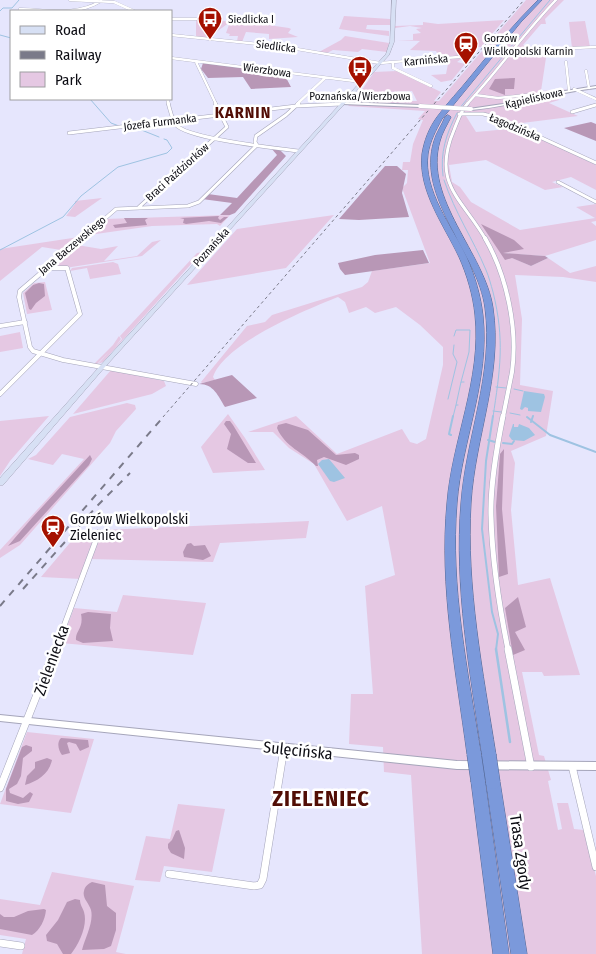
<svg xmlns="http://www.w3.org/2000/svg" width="596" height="954" font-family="'Fira Sans Condensed',sans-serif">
<rect width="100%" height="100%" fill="#e6e6fd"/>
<path fill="#e5c8e3" d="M 526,0 L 564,0 L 545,19 L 546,24 L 541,24 L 523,45 L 533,52 L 547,51 L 541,91 L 568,89 L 547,94 L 549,95 L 575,91 L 554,96 L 559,100 L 549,103 L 578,116 L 514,124 L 507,119 L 501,120 L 484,116 L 466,116 L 476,132 L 519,128 L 596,165 L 596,190 L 571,177 L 552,182 L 563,187 L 545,190 L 486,160 L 449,165 L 452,182 L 460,187 L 471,202 L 520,230 L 595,218 L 576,207 L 596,204 L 596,221 L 591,222 L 596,226 L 596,240 L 545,256 L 501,253 L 531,266 L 548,258 L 570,273 L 596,266 L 596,282 L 563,277 L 515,275 L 522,319 L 520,385 L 553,391 L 546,436 L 511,451 L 515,463 L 511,510 L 518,585 L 550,578 L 580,675 L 544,676 L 542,672 L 522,672 L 539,755 L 544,756 L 551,780 L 548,781 L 558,830 L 562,829 L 557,803 L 568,803 L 574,829 L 584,830 L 596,876 L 596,954 L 422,954 L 411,775 L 384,772 L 383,747 L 349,744 L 351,694 L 373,694 L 365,586 L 395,575 L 382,506 L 347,521 L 314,464 L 289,448 L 273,432 L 248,432 L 296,416 L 337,454 L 402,429 L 410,442 L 417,444 L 426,439 L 443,365 L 443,347 L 420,325 L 396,307 L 375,313 L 366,307 L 349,313 L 345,302 L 338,297 C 305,310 225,343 213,377 L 215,380 L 202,383 L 201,382 L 247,326 L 265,322 L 272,315 L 362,287 L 368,282 L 372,271 L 430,263 L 402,188 L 407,183 L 408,170 L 402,170 L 403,162 L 410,162 L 413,144 L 423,120 L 418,119 L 425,111 L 348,106 L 353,101 L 417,101 L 412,91 L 360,93 L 374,72 L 397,71 L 441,92 L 434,101 L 439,101 Z
M 344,16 L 390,19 L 390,25 L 367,25 L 366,29 L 389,31 L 389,36 L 339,29 Z
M 196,20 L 248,22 L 289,28 L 291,29 L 288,33 L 298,37 L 269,39 L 269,34 L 246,32 L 242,42 L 237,41 L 238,36 L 229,36 L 230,34 L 226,33 L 230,22 L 208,38 L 196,38 Z
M 504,20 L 481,47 L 458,46 L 464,57 L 457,62 L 465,64 L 452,80 L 441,82 L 431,75 L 446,74 L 449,59 L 441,59 L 436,51 L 410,50 L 420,41 L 397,40 L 413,40 L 413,34 L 421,33 L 416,29 L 422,28 L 410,26 L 395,28 L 395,26 L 423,25 L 423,22 L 438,24 Z
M 585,21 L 590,47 L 572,48 L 569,22 Z
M 345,36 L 389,43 L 387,52 L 362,49 L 358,52 L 333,50 L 327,53 L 319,52 L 341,40 Z
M 102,198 L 75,217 L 66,216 L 75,204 L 75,201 Z
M 230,215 L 220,226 L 217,224 L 152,226 L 89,235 L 82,240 L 104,219 Z
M 334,215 L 286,268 L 187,285 L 237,229 Z
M 79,237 L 61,250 L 42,247 L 0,281 L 0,249 Z
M 161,240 L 142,256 L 65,268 L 49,267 L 77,245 L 101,249 L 118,246 L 104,261 L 137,256 L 152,242 Z
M 202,252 L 103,362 L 98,364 L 109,352 L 97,364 L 94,364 L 113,345 L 119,336 L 121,339 L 115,347 L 122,339 L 120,336 L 197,253 Z
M 113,262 L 118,264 L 121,274 L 90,279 L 87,268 L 70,271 L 72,268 Z
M 45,282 L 52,310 L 27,314 L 23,293 L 34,283 Z
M 20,332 L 23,348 L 0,352 L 0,336 Z
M 111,370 L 164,381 L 166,386 L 152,394 L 73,414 Z
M 127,403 L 135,405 L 136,409 L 116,431 L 110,443 L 20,545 L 0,558 L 0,550 L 84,459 L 62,454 L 53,465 L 28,459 L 36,455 L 70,417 Z
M 228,414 L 245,438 L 265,470 L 213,473 L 201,447 Z
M 49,416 L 10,461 L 0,476 L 0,421 Z
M 309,521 L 306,538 L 220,543 L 213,562 L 89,559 L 103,530 Z
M 80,531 L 99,532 L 81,579 L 41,577 Z
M 123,595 L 206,603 L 193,655 L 61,643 L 74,608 L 117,612 Z
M 27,732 L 94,739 L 71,813 L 0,804 Z
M 178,804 L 225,809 L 212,872 L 164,866 L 160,882 L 135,880 L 146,836 L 170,839 Z
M 52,872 L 134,886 L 116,952 L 126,954 L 22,954 L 26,939 L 0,935 L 0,899 L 40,905 Z"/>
<path fill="#b897b6" d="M 206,62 L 283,72 L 291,87 L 251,89 L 243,77 L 208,78 L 201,69 L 203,63 Z
M 515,78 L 514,89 L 505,89 L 505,95 L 489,89 L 495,79 Z
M 591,122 L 596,124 L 596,141 L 564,128 Z
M 271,148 L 279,149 L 286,156 L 235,213 L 230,215 L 220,215 L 232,203 L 202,199 L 208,194 L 237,198 L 277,155 Z
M 385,166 L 397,166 L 406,174 L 402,193 L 409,217 L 359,220 L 339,219 Z
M 219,216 L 218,218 L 220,220 L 224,217 L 228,217 L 221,223 L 209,221 L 186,224 L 183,223 L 184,219 L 180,218 Z
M 124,218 L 148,218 L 145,220 L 147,225 L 115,228 L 113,225 L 127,223 Z
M 481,224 L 514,240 L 524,249 L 503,253 L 545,256 L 548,258 L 531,266 L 512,258 L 505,260 Z
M 423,250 L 429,263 L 345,275 L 340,269 L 338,263 L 375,255 Z
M 39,283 L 44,284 L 45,296 L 36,303 L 31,310 L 29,309 L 25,293 L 33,285 Z
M 232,375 L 257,398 L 225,407 C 218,396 214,384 199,384 Z
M 226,421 L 230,421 L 233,425 L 256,463 L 248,463 L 227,449 L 231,434 L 224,424 Z
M 286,423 L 308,430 L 336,455 L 355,453 L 359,455 L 359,459 L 346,465 L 324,457 L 317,460 L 318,466 L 316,466 C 303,452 285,447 277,428 L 278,425 Z
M 504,449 L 502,509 L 508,574 L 499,577 L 496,506 L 500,454 Z
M 90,455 L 92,459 L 89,465 L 20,541 L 8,546 L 32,518 Z
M 191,543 L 194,546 L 205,545 L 211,556 L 203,560 L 184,557 L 183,552 L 187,544 Z
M 518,597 L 526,627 L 515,632 L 525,650 L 513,655 L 505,608 Z
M 88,612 L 111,614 L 110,628 L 113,641 L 83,643 L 76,640 C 75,631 84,628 81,614 Z
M 61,738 L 88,740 L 89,747 L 80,751 L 76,744 L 69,742 L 67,743 L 70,753 L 62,755 C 59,751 56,743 61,738 Z
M 26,745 L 32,747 L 32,751 L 23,758 L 21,776 L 17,784 L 9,789 L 10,793 L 23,798 L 30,792 L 33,794 L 29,802 L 18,804 L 6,801 L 6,789 L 22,747 Z
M 47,758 L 52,760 C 49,774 38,781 25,785 L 27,776 L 35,768 L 35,762 Z
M 179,830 L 185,848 L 184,859 L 171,853 L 168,848 L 168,844 L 172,840 L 176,831 Z
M 92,882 L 105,885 L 107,906 L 116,913 L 116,930 L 111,946 L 104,949 L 82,950 C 85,938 94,922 91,910 C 89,903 82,898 84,891 C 85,886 88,884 92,882 Z
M 75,899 L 80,900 C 80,905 83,908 84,912 C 88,925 79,944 71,954 L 63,954 L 57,944 L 47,941 L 46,935 L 58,920 L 67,902 Z
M 44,909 L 46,910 C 45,920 40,930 32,935 L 0,929 L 0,914 L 4,917 L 14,917 L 28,911 Z"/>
<path fill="#9ec3e2" d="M 524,391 L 544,394 L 545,397 L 541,412 L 528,411 L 528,408 L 525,407 L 522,410 L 520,409 Z
M 513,424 L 514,424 L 514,427 L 518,427 L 519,424 L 529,428 L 535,435 L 524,441 L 512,440 L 509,436 Z
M 329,459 L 345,478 L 334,482 L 330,481 L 318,464 L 322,460 Z"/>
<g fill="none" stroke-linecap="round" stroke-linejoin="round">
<path stroke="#9ec3e2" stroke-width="1" d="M 0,11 L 3,8 L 12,8 L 19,0
M 0,35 L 11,38
M 90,99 L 111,123 L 119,126
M 458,110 L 550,0
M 126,128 L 139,129 L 159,137
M 443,176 C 440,153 446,134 457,113
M 444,180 C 455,213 473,239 486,270 C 489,277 491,285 493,292 C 505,340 500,370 493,417
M 0,250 L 63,217 L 81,196 L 118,167 L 167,153 L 172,148 L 167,140 L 164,139
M 454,336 L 456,330 L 470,330 L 469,352 L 461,382
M 496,387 L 506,388
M 514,389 L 523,391
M 448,399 L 457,362 L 453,354 L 454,345
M 456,405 L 461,382 L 464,382
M 493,411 L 501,412
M 510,413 L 520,415
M 453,417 L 456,405 L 458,405"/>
<path stroke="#9ec3e2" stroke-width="2" d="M 493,416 L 486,461 L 482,529 L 492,612 L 498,634 L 496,650
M 527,417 L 550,435 L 596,452
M 531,422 L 533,416
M 451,435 L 449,434 L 453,416
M 488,440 L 495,442
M 503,443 L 512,444 L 514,441"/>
<path stroke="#9ec3e2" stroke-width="2.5" d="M 496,649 L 510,742"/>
<defs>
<path id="minor-far4" d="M 70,0 L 114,2 L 134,11
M 20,9 C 47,10 77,16 101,1
M 171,19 L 196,19
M 171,35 L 279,46 L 380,63 L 472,56
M 511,51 L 596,47
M 171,58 L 362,82
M 196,62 L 216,104
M 566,62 L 569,90
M 393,63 L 393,68 L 431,86
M 586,71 L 589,88
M 574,89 L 596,99
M 475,95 L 498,98 L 527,95 L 535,98
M 167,99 L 169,104
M 297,104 L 325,78
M 339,104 L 342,104
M 467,104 C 498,71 524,33 556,0"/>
<path id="minor-far3" d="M 168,103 C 170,109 172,120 176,125 C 188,139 276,148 298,151
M 468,103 C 461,110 458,120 454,130 C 431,184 462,198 486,240
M 572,112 L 596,105
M 459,114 L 483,114 L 496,117 L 596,163
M 69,133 L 296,106 L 342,104
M 558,182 L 596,202
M 139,207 L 227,127 L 215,103
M 80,240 L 116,209 L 188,206 L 199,202 L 257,145 L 255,142 L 256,136 L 286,115 L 299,103"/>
<path id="minor-far2" d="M 82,238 L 20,291 L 19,297 L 30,347 L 33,351 L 63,360 L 196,384
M 485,238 C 507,276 518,329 512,372 C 509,387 506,402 503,417
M 0,326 L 25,322
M 0,394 L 80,314 L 67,268 L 45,268"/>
<path id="minor-far1" d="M 503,416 C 497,446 490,485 491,516 C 492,561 499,605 508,650
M 55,650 L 99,532"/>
<path id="minor" d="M 508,649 L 531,767
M 572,766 L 596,867
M 0,788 L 55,649
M 169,874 L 254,886 L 260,885 L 263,879 L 284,748
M 0,943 L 21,946"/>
<path id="tertiary" d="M 596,86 L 596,88 C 554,93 513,106 471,110 L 469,109 L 503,104 L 565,91 Z
M 343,102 L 420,105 L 422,106 L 420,107 L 342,104 L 341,103 Z
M 0,715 L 457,761 L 596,762 L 596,770 L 457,769 L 0,721 Z"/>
<path id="secondary" d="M 392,0 L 396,0 L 394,42 L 389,55 L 104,368 L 3,485 L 0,485 L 0,478 L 100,366 L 386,54 L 390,42 Z"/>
<path id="motorway" d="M 538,0 L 542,0 L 521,22 L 442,119 C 436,130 430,141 428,154 C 423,191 452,226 467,258 C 475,276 481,297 483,316 C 490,380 462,440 457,503 C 450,587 468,671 481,754 L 479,758 L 474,760 L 469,758 L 467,754 C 456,671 439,587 447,503 C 452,440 482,379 475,315 C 473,295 467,275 459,257 C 444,225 418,191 422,154 C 424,141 429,128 437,117 C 447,103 460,90 471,76 C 492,50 514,24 538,0 Z
M 448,115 L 451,117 C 447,125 442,133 440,141 C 423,199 485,253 493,308 C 503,374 475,437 471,503 C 466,587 483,672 496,755 L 494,759 L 489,761 L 484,759 L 482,755 C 470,672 454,587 461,503 C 466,437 494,374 485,308 C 478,253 416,198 434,141 C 436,133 442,125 445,117 Z
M 478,775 L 483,777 L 485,781 L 509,954 L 493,954 L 471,781 L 473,777 Z
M 493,776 L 498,778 L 500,782 L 527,954 L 511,954 L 486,782 L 488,778 Z"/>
</defs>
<use href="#minor-far4" stroke="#a5a5ba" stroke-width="3"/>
<use href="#minor-far3" stroke="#a5a5ba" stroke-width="4"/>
<use href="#minor-far2" stroke="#a5a5ba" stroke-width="5"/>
<use href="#minor-far1" stroke="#a5a5ba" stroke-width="6"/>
<use href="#minor" stroke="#a5a5ba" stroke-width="8"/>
<use href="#tertiary" stroke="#a5a5ba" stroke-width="2"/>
<use href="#secondary" stroke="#a5a5ba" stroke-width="1"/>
<use href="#motorway" stroke="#546895" stroke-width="1"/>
<use href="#minor-far4" stroke="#fff" stroke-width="2.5"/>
<use href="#minor-far3" stroke="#fff" stroke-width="3"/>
<use href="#minor-far2" stroke="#fff" stroke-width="4"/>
<use href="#minor-far1" stroke="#fff" stroke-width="5"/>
<use href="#minor" stroke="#fff" stroke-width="7"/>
<use href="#tertiary" fill="#fff" fill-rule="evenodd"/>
<use href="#secondary" fill="#d7e0f4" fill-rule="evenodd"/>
<use href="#motorway" fill="#7b99db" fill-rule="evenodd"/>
<path stroke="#7a7a89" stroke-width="1" stroke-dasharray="3 3" stroke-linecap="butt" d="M 163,417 L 524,0"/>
<path stroke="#7a7a89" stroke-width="2" stroke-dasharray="7 7" stroke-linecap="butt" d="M 23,589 L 97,506 L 130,473
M 0,606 L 164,416"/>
<defs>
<path id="tertiary-bridge" d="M 420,106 L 471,109"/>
<path id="motorway-bridge" d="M 474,754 L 478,781
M 489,755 L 493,782"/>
</defs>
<use href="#tertiary-bridge" stroke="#a5a5ba" stroke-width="4.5" stroke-linecap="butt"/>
<use href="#motorway-bridge" stroke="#546895" stroke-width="15" stroke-linecap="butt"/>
<use href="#tertiary-bridge" stroke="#fff" stroke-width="4"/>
<use href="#motorway-bridge" stroke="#7b99db" stroke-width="14"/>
</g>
<defs>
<symbol id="bus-pin" viewBox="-11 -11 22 30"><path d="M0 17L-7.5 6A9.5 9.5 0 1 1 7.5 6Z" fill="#a51100" stroke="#fff"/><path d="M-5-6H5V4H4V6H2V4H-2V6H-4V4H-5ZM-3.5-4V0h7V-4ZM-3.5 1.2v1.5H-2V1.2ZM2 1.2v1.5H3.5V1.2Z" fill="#fff"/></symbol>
<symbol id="station-pin" viewBox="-11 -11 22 30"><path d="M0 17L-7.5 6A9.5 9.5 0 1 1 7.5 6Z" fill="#a51100" stroke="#fff"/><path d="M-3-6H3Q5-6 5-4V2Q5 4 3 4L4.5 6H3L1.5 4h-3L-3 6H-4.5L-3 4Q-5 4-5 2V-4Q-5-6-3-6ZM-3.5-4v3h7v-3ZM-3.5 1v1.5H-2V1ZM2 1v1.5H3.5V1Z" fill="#fff"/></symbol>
</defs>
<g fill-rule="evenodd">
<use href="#bus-pin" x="196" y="5" width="28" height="38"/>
<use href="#station-pin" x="452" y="30" width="28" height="38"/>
<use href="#bus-pin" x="346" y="54" width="28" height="38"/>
<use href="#station-pin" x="39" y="513" width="28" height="38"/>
</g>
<g text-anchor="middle" stroke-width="5" stroke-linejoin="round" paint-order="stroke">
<g font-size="11" fill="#0c0c13" stroke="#fff" text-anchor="start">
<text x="228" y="23">Siedlicka I</text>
<text x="484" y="42">Gorzów<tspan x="484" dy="13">Wielkopolski Karnin</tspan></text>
<text x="360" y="100" text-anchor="middle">Poznańska/Wierzbowa</text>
</g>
<g font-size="11" fill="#0c0c13" stroke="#fff">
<text transform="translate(276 46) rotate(7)" y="4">Siedlicka</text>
<text transform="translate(426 60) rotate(-5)" y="4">Karnińska</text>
<text transform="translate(267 70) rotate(8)" y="4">Wierzbowa</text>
<text transform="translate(534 98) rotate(-13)" y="4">Kąpieliskowa</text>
<text transform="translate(160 122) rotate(-7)" y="4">Józefa Furmanka</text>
<text transform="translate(515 127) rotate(23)" y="4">Łagodzińska</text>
<text transform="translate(177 172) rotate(-42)" y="4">Braci Paździorków</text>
<text transform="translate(72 245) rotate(-40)" y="4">Jana Baczewskiego</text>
<text transform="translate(211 247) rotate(-48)" y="4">Poznańska</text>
</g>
<g font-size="14" fill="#0c0c13" stroke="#fff" text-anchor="start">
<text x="70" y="524">Gorzów Wielkopolski<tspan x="70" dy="16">Zieleniec</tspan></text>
</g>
<g font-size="16" font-weight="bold" letter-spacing="1" fill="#510d05" stroke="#fff">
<text x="243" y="118">KARNIN</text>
</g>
<g font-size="16" fill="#0c0c13" stroke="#fff">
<text transform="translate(51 660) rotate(-70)" y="6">Zieleniecka</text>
<text transform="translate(298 750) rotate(6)" y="6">Sulęcińska</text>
<text transform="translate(521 852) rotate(82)" y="6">Trasa Zgody</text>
</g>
<g font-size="22" font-weight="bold" letter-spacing="1" fill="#510d05" stroke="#fff">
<text x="321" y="806">ZIELENIEC</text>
</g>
</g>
<rect x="10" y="10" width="162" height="90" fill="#ffffff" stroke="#9e9ea1"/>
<rect x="20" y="26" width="25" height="8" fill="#d7e0f4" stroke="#9e9ea1"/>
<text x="55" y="35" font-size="15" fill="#0c0c13">Road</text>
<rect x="20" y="51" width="25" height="8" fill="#7a7a89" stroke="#9e9ea1"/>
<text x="55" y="60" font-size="15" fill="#0c0c13">Railway</text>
<rect x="20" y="72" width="25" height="15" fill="#e5c8e3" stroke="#9e9ea1"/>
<text x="55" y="85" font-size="15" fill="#0c0c13">Park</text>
</svg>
